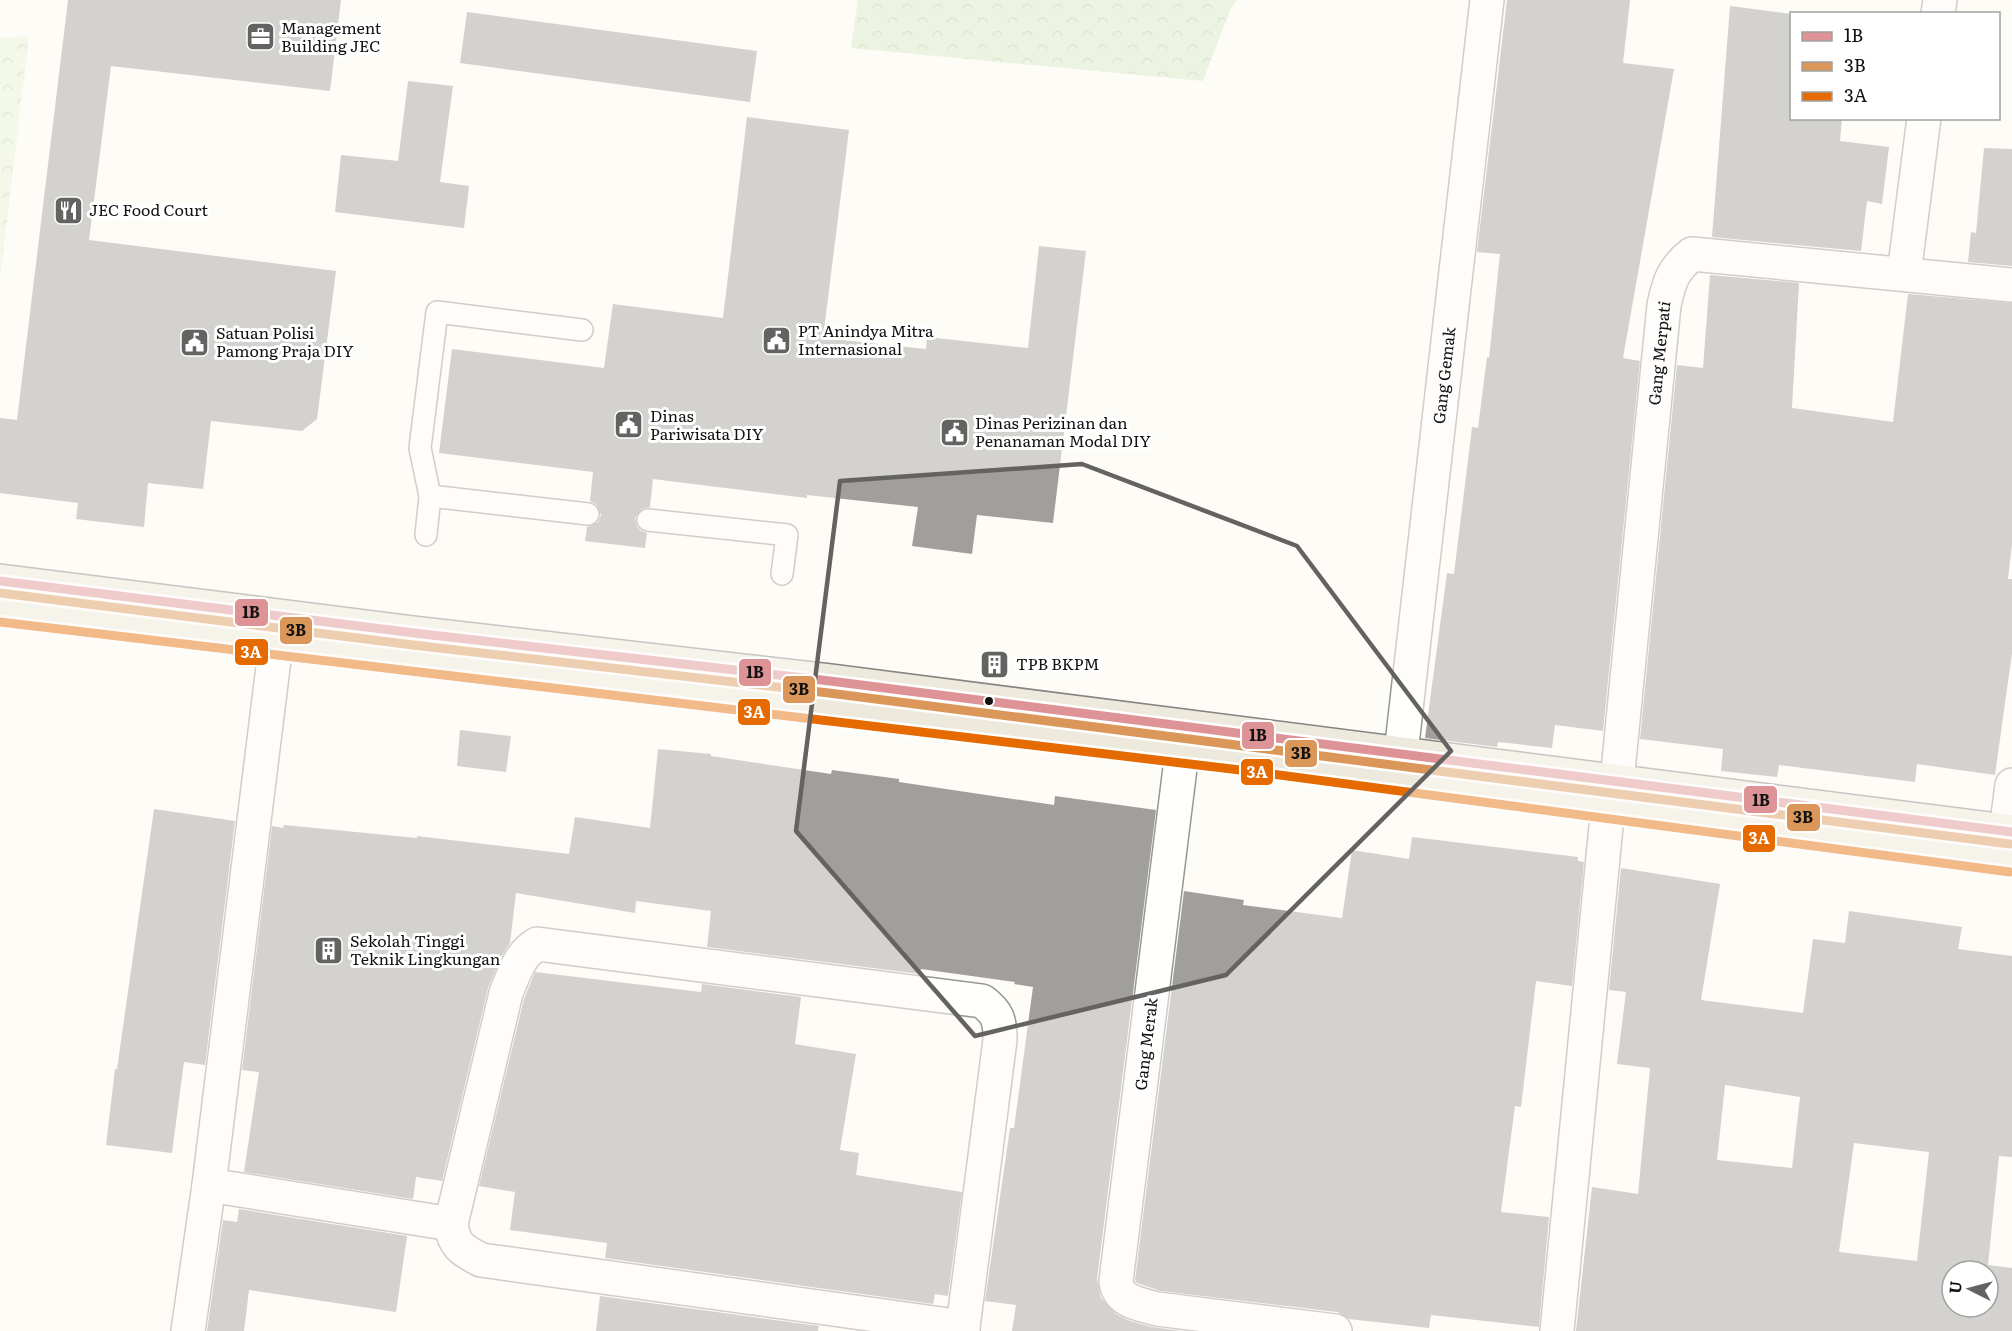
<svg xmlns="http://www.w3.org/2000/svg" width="2012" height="1331" font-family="Literata,serif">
<defs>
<pattern id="forest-crowns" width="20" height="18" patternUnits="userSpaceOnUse" patternTransform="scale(1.5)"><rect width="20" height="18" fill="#d8eac5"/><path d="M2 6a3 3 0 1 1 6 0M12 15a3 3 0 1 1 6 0" fill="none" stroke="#b8c8a8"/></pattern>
<pattern id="park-crowns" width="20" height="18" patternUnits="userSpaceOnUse" patternTransform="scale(1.5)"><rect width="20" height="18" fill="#e7f3d7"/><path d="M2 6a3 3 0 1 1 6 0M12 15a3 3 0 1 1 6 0" fill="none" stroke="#c5cfb8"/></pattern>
</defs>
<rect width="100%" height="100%" fill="#fdfcf7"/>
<path fill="url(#forest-crowns)" d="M 858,0 L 1237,0 L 1230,10 L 1203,81 L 851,48 Z"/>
<path fill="url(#park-crowns)" d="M 29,36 L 0,279 L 0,38 Z"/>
<path fill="#a19f9c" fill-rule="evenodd" d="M 68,0 L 341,0 L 330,91 L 111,66 L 89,240 L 336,271 L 317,419 L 302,431 L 211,421 L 203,489 L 148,483 L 144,527 L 76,519 L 78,503 L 0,493 L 0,418 L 17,420 Z
M 1507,0 L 1630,0 L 1623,63 L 1674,69 L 1623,358 L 1640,361 L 1603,731 L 1555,725 L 1552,748 L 1498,742 L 1497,747 L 1425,738 L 1447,573 L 1454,574 L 1472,427 L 1478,428 L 1487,357 L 1489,358 L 1500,254 L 1477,252 Z
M 1730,6 L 1791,14 L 1791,118 L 1842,118 L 1840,141 L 1889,147 L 1882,204 L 1867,201 L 1861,251 L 1712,237 Z
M 467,12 L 757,51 L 750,102 L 460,63 Z
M 408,81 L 453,86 L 440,182 L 469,186 L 464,228 L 335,212 L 341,155 L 398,161 Z
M 747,117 L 849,130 L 823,338 L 926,349 L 927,337 L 1028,348 L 1039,246 L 1086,251 L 1053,523 L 977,515 L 972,554 L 912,546 L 918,507 L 807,495 L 807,498 L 653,479 L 650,507 L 642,509 L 635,518 L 637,526 L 641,531 L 647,533 L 645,548 L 585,541 L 587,527 L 598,522 L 601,515 L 596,504 L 590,501 L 593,472 L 439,453 L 452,349 L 604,368 L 613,304 L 723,318 Z
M 1984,148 L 2012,149 L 2012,266 L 1968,262 L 1971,232 L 1976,233 Z
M 1710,275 L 1799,283 L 1792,408 L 1893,422 L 1908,294 L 2012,303 L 2012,544 L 2008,579 L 2012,579 L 2012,653 L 1995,775 L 1917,764 L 1915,782 L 1779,765 L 1777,777 L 1721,771 L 1723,749 L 1640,739 L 1677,365 L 1703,368 Z
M 460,730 L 511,736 L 506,772 L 457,766 Z
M 658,749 L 711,754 L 711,756 L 831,774 L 832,770 L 899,779 L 899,782 L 1054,805 L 1055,796 L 1156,810 L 1097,1279 L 1101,1298 L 1116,1314 L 1130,1321 L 1152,1327 L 1182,1331 L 1012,1331 L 1016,1305 L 985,1301 L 1010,1128 L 1014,1128 L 1033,987 L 1014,984 L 1015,982 L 921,969 L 920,974 L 707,947 L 711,911 L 636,901 L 635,913 L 516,893 L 510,943 L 501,957 L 488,988 L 442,1181 L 416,1177 L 413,1199 L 244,1172 L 259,1072 L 242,1070 L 272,826 L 283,828 L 284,825 L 417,838 L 417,836 L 569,854 L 575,817 L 650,828 Z
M 154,809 L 235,821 L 205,1065 L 184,1062 L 172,1153 L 106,1145 L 115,1069 L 117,1069 Z
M 1412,837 L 1578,857 L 1578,861 L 1584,862 L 1572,986 L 1536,981 L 1521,1107 L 1515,1106 L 1501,1212 L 1549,1217 L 1539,1327 L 1431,1315 L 1429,1328 L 1349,1319 L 1337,1312 L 1161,1291 L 1137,1283 L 1135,1280 L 1184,891 L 1244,900 L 1243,905 L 1342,918 L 1352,850 L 1409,859 Z
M 1621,868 L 1720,884 L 1701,1000 L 1803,1013 L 1813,939 L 1845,943 L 1849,911 L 1962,927 L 1958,949 L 2012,956 L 2012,1157 L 1999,1156 L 1988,1265 L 2012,1268 L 2012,1331 L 1576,1331 L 1592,1187 L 1638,1194 L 1650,1068 L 1617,1064 L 1626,992 L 1609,990 ZM 1725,1085 L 1800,1097 L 1792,1168 L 1717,1160 ZM 1854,1143 L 1929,1152 L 1917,1261 L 1839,1252 ZM 1952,1271 L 1988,1271 L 1988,1307 L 1952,1307 Z
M 535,972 L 701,992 L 702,984 L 801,997 L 795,1044 L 856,1054 L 840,1150 L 859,1153 L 856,1175 L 962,1192 L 948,1296 L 935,1294 L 933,1304 L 605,1258 L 607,1243 L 510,1230 L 515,1192 L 479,1186 L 524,999 Z
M 239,1209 L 407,1236 L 396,1312 L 249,1290 L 244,1331 L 207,1331 L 223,1220 L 237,1222 Z
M 600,1296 L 819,1326 L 818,1331 L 596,1331 Z"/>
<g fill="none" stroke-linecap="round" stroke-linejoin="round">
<defs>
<path id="service" d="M 430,496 L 420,448 L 437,312 L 582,330
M 648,520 L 787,535 L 782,574
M 426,535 L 430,496 L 588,514"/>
<g id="minor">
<path d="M 1938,14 L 1940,0"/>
<path d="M 1904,274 L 1924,118"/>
<path d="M 1182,752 L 1116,1281 C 1118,1302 1140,1304 1157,1309 L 1335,1331"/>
<path id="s1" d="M 1401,753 L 1487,0"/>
<path id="s2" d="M 1617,781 L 1664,305 C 1669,282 1673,269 1692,254 L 2012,285"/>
<path d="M 2006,831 L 2012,785"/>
<path d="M 209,1185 L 451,1224 C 454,1246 462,1250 481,1260 L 963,1327 L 963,1331"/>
<path d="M 451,1224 L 506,993 C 514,974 519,955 537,944 L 982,1001 C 998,1013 1000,1020 1000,1040 L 963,1327"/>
<path d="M 188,1331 L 209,1185 L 276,643"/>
<path d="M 1557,1331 L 1608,806"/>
</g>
<path id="primary" d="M 0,581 L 414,633 L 830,681 L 2012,832
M 0,610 C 671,690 1343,765 2012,860"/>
</defs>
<use href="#service" stroke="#979795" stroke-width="24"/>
<use href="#minor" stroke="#979795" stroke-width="36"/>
<use href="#primary" stroke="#858482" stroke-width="36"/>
<use href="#service" stroke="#fffffe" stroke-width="21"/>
<use href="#minor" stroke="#fffffe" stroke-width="33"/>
<use href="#primary" stroke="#ede9dc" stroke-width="33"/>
<defs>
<path id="bus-1" d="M 0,581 L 414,633 L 830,681 L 2012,832"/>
<path id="bus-2" d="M 0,593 L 413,645 L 829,693 L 2010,844"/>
<path id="bus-3" d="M 0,622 L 1257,772 L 2010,872"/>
</defs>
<use href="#bus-1" stroke="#fff" stroke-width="14"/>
<use href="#bus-2" stroke="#fff" stroke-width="14"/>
<use href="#bus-3" stroke="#fff" stroke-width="14"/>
<use href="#bus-1" stroke="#de9396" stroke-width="9"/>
<use href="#bus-2" stroke="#db9759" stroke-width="9"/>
<use href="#bus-3" stroke="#e56a00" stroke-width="9"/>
</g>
<path d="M0 0H2012V1331H0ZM 1082,464 L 1297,546 L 1451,751 L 1226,975 L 975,1036 L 796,831 L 840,481 Z" fill="#fdfcf7" fill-opacity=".55" fill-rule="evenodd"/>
<path fill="none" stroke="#646362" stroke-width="4.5" stroke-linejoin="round" d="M 1082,464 L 1297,546 L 1451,751 L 1226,975 L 975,1036 L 796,831 L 840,481 Z"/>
<defs>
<symbol id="office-square" viewBox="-11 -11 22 22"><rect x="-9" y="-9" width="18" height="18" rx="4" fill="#646362" stroke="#fff"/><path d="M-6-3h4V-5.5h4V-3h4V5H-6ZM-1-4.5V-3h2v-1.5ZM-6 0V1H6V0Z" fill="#fff"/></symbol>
<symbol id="restaurant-square" viewBox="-11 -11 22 22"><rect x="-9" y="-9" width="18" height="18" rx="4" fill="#646362" stroke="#fff"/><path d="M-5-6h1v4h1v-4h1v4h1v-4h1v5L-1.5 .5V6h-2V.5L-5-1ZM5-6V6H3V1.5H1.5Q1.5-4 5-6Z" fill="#fff"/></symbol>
<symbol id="civic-square" viewBox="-11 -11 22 22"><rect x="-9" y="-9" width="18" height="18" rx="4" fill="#646362" stroke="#fff"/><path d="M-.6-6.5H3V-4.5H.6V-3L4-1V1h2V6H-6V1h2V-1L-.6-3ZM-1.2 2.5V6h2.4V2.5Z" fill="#fff"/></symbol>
<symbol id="building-square" viewBox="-11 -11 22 22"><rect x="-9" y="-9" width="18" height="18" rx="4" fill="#646362" stroke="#fff"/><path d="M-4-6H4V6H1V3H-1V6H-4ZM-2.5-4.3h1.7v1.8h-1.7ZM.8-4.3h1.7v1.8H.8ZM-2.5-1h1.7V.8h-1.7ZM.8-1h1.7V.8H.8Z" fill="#fff"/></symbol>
</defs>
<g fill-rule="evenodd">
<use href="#office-square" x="244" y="20" width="33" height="33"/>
<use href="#restaurant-square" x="52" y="194" width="33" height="33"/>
<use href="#civic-square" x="760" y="324" width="33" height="33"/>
<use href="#civic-square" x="178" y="326" width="33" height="33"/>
<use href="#civic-square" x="612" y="408" width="33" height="33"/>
<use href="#civic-square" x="938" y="416" width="33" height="33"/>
<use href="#building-square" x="978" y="648" width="33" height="33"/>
<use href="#building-square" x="312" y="934" width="33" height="33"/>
</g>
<circle fill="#111" stroke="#fff" stroke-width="2" cx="989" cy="701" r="5"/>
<g text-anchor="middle" stroke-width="6" stroke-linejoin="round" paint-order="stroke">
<g font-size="16" fill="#111" stroke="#fff" text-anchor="start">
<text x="281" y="34">Management<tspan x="281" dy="18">Building JEC</tspan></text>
<text x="89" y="216">JEC Food Court</text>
<text x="798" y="337">PT Anindya Mitra<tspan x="798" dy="18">Internasional</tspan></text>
<text x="216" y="339">Satuan Polisi<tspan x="216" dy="18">Pamong Praja DIY</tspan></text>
<text x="650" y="422">Dinas<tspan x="650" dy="18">Pariwisata DIY</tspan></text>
<text x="975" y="429">Dinas Perizinan dan<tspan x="975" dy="18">Penanaman Modal DIY</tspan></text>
<text x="1016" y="670">TPB BKPM</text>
<text x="350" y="947">Sekolah Tinggi<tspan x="350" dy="18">Teknik Lingkungan</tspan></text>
</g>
<g font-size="16" fill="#111" stroke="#fff">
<text dy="6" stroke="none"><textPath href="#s2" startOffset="430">Gang Merpati</textPath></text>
<text dy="6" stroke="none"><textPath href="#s1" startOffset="380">Gang Gemak</textPath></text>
<text transform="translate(1146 1044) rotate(-83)" y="6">Gang Merak</text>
</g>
</g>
<g stroke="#fff" stroke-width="2">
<rect x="234" y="598" width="35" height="29" rx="6" fill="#de9396"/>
<rect x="279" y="616" width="34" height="29" rx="6" fill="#db9759"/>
<rect x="234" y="638" width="35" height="28" rx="6" fill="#e56a00"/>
<rect x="738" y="658" width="34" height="29" rx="6" fill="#de9396"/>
<rect x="782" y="675" width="34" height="29" rx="6" fill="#db9759"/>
<rect x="737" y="698" width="34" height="28" rx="6" fill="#e56a00"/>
<rect x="1241" y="721" width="34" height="29" rx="6" fill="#de9396"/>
<rect x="1284" y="739" width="34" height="29" rx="6" fill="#db9759"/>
<rect x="1240" y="758" width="34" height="28" rx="6" fill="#e56a00"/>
<rect x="1743" y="785" width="35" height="29" rx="6" fill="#de9396"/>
<rect x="1786" y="803" width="35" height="29" rx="6" fill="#db9759"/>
<rect x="1742" y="824" width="34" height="29" rx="6" fill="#e56a00"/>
</g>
<g font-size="16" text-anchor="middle" font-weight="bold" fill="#fff">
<text x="251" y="658">3A</text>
<text x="754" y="718">3A</text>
<text x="1257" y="778">3A</text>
<text x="1759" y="844">3A</text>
</g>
<g font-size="16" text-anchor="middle" font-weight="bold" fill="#111">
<text x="251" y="618">1B</text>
<text x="296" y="636">3B</text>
<text x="755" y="678">1B</text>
<text x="799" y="695">3B</text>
<text x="1258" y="741">1B</text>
<text x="1301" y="759">3B</text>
<text x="1761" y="806">1B</text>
<text x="1803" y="823">3B</text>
</g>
<rect x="1790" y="12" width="210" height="108" fill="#ffffff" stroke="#a0a0a0" stroke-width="1.5"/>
<rect x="1802" y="32" width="30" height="9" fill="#de9396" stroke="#a0a0a0" stroke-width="1.5"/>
<text x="1844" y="42" font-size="18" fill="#111111">1B</text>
<rect x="1802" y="62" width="30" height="9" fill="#db9759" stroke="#a0a0a0" stroke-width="1.5"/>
<text x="1844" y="72" font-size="18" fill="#111111">3B</text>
<rect x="1802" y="92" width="30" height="9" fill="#e56a00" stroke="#a0a0a0" stroke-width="1.5"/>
<text x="1844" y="102" font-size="18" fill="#111111">3A</text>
<g transform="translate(1970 1289) rotate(276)"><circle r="28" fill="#ffffff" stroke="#a0a0a0" stroke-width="1.5"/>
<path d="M0-4.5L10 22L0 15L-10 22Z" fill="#646362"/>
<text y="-9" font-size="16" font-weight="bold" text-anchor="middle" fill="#111111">U</text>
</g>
</svg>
